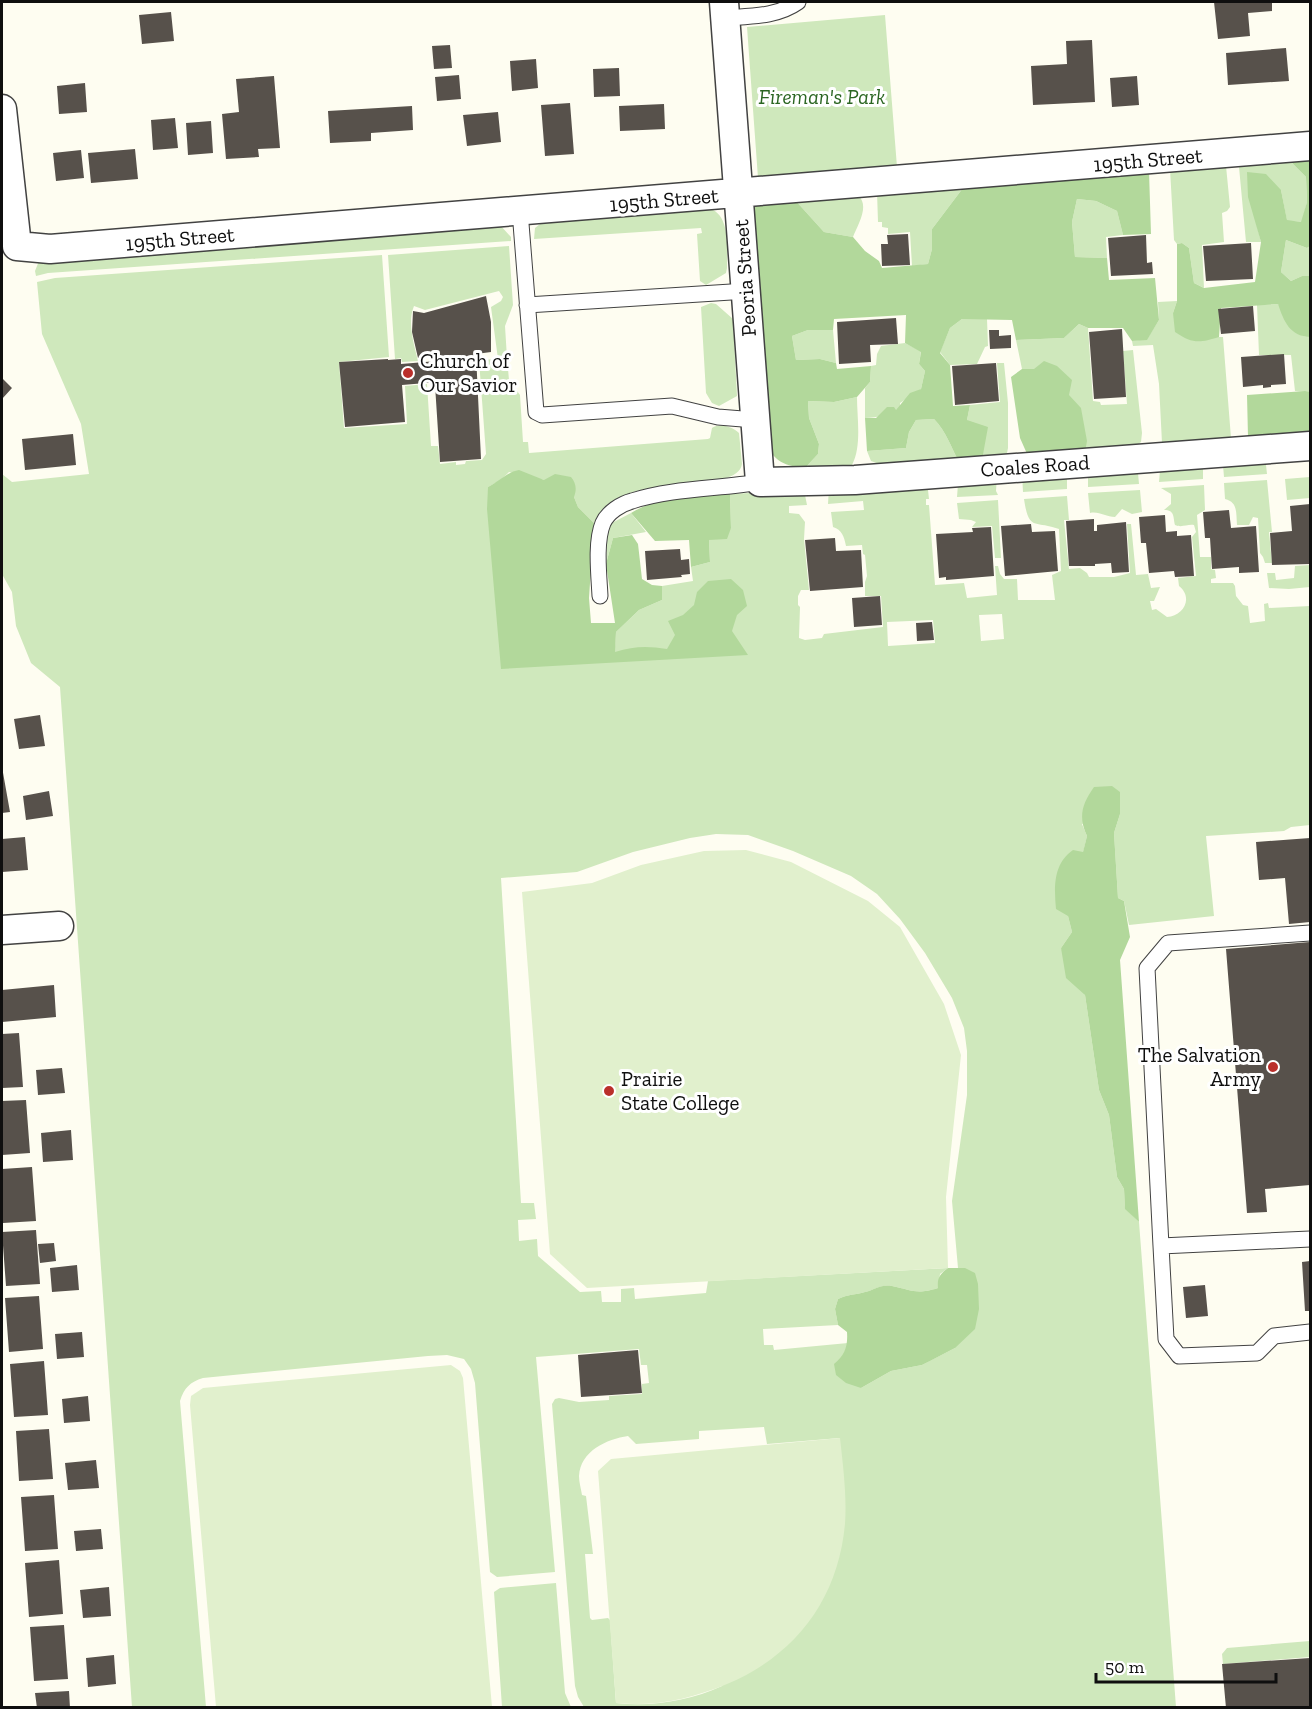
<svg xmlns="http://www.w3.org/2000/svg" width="1312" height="1709" font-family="'Zilla Slab',serif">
<rect width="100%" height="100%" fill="#fefdf1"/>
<path fill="#cfe8bc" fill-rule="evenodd" d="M 885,15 L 897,167 L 758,178 L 747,27 Z
M 1290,161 L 1306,177 L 1307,202 L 1302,222 L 1287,221 L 1281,190 L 1256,222 L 1261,242 L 1246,242 L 1239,167 L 1241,163 Z
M 1226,166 L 1230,207 L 1227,211 L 1222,213 L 1224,242 L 1202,245 L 1204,288 L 1194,283 L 1189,248 L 1182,243 L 1177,244 L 1174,240 L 1170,169 Z
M 966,184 L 932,229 L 932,249 L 928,264 L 912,266 L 910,232 L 888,234 L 888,228 L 882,227 L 882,222 L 878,222 L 877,192 Z
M 858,195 C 870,206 858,224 853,237 L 824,232 L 795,200 Z
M 1077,199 L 1096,201 L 1117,211 L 1123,235 L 1106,237 L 1107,258 L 1075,257 L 1072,222 Z
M 707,208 C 731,212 727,249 727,268 L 726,273 L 706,285 L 700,281 L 697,234 L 702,233 L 701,228 L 534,239 L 535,228 L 540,224 Z
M 500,225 L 511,237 L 511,241 L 48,273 L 36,276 L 35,271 L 39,261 Z
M 1286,240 L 1307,248 L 1310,246 L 1310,276 L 1302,276 L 1291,281 L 1281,272 Z
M 509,246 L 513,305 L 505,326 L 507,358 L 509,380 L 520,395 L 523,442 L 528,442 L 529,453 L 708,439 L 710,438 L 712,428 C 720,423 731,426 739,433 L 742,464 C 737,498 617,466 594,523 L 578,507 L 574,497 L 544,480 L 509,472 L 501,480 L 488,487 L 614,662 L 616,632 L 639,610 L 662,600 L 662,586 L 693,581 L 691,567 L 710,562 L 709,540 L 731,528 L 730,494 L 804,490 L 807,505 L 789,506 L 789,513 L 799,514 L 805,522 L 804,539 L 809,590 L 801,590 L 798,596 L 798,605 L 800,607 L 799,638 L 805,640 L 822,638 L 824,634 L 883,627 L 881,596 L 865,596 L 865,582 L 867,576 L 865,555 L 863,554 L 862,545 L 846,546 C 844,536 842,530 833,527 L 831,512 L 864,510 L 863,501 L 828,504 L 829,488 L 923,482 L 928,490 L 929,499 L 926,499 L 926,505 L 929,505 L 935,585 L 964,583 L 967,598 L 997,595 L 995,566 L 998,566 L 1000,574 L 1004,579 L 1017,579 L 1018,600 L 1055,600 L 1052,575 L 1061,571 L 1059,529 C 1034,520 1029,532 1024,499 L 1067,496 L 1069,520 L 1064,520 L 1069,569 L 1080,568 L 1087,573 L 1089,577 L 1114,577 L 1130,573 L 1127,524 L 1131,524 L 1136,575 L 1148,574 L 1151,588 L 1160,587 L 1154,601 L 1150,601 L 1152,610 L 1156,609 L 1167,617 C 1183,616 1194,598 1179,586 L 1178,578 L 1196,576 L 1192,537 L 1196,532 L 1194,525 C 1187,524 1182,528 1175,525 C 1173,517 1175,510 1164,510 L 1171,504 L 1171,494 L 1161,488 L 1204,485 L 1205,510 L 1197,515 L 1200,557 L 1211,557 L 1211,569 L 1215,570 L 1216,578 L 1211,579 L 1211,583 L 1233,583 L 1235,586 L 1236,596 L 1243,605 L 1248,606 L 1250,623 L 1265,621 L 1264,604 L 1268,603 L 1269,608 L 1310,606 L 1310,825 L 1291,827 L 1284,831 L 1206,836 L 1214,916 L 1129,925 L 1124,901 L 1118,898 L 1114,833 L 1120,814 L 1082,824 L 1087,836 L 1068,916 L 1072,932 L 1061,948 L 1085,995 L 1099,1090 L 1109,1115 L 1117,1177 L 1124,1189 L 1125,1208 L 1139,1222 L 1176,1707 L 584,1707 L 578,1697 L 575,1686 L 552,1404 L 555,1399 L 559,1398 L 579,1402 L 609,1400 L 609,1396 L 642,1394 L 642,1384 L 649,1383 L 647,1365 L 641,1365 L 639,1349 L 536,1357 L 555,1572 L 497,1577 L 490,1572 L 475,1383 L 471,1369 L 464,1359 L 447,1355 L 428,1356 L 203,1378 C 190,1382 184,1388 180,1401 L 206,1707 L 132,1707 L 60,687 L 31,663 L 16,626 L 12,592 L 2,574 L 2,474 L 12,482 L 89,474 L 81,424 L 42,334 L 37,282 L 55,278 L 382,255 L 389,357 L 339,362 L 344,428 L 407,424 L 405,386 L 427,384 L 431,446 L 438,446 L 440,464 L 456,462 L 456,465 L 465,464 L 466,461 L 482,460 L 486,454 L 479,360 L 498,359 L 491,307 L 501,301 L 503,297 L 499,291 L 425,310 L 414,306 C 407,323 414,344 418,361 L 402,362 L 401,358 L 395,359 L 388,255 ZM 1002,614 L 1004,639 L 981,641 L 979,615 ZM 933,620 L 935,643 L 888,646 L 887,622 ZM 716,834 L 748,835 L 793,851 L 851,876 L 877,894 L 900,919 L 925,953 L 952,998 L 964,1028 L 967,1051 L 967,1095 L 952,1201 L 958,1268 L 955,1348 L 922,1365 L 891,1371 L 861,1388 L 843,1357 L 848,1343 L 774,1350 L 773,1345 L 764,1345 L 763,1329 L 838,1325 L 835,1309 L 838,1299 C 848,1294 855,1295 865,1292 C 875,1290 882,1284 892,1286 C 912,1290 916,1295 938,1288 L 940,1274 L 948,1268 L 708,1281 L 706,1293 L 635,1299 L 634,1288 L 621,1289 L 621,1302 L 602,1302 L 601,1291 L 580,1292 L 538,1256 L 537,1239 L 519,1241 L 518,1220 L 536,1219 L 534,1203 L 521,1203 L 501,878 L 577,872 L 633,852 L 690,838 ZM 764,1427 L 767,1444 L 840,1438 L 722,1686 C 689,1701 652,1707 616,1703 L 610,1620 L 608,1618 L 592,1620 L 590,1618 L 585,1554 L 593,1554 L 586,1496 L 582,1495 C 581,1489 579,1482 579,1476 C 580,1451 607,1439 628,1436 L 636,1444 L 699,1439 L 699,1431 Z
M 1177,301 L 1173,313 L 1219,337 L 1223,337 L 1231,438 L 1162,443 L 1159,384 L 1153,345 L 1133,346 L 1132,341 L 1147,339 L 1159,320 L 1158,302 Z
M 711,303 L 716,304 L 733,319 L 737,396 L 719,406 L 712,403 L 706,393 L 701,307 Z
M 1278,304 L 1303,336 L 1310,337 L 1310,392 L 1295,391 L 1291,355 L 1259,355 L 1257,305 Z
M 962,319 L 987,319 L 988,346 L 985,347 L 977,364 L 950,365 L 940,352 L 950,328 Z
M 1079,324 L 1088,328 L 1093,401 L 1100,402 L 1101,405 L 1127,404 L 1123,351 L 1133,350 L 1142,433 L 1141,442 L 1136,446 L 1085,452 L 1034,369 L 1022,369 L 1016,340 L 1064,338 Z
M 808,330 L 833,330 L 836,363 L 820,359 L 796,360 L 792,336 Z
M 905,343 L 921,351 L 919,364 L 925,371 L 921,389 L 900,403 L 900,408 C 889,414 878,418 865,418 L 865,388 L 870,382 L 871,366 L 876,365 L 877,354 L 881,346 Z
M 997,363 L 1004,363 L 1008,403 L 1008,448 L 1007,453 L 1002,457 L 982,460 L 967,420 L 970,405 L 1000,402 Z
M 857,397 C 857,418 862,446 852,465 L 805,468 L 818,454 L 819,444 L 809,418 L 808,401 L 834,402 Z
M 934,419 C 946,431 951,447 959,462 L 882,465 L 871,461 L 867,451 L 906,448 L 909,432 L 916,420 Z
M 1265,456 L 1267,474 L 1224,477 L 1223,465 Z
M 1203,466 L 1203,479 L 1159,482 L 1160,470 Z
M 1138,473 L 1139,484 L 1088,487 L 1088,474 Z
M 1022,474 L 1067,477 L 1067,489 L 1023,492 Z
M 997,476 L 996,491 L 998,495 L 957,497 L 958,484 Z
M 1310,477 L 1310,498 L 1287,500 L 1285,479 Z
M 1267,480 L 1272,532 L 1269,532 L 1272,563 L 1265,563 L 1263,557 L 1260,553 L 1258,518 L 1253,517 L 1249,525 L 1237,525 C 1236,513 1238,502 1225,499 L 1224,483 Z
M 1140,490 L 1142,512 L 1132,514 L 1122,509 L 1115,517 C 1106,517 1099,511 1090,513 L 1088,493 Z
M 998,500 L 1001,558 L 995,558 L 992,526 L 972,527 L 976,522 L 971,520 L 959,519 L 957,503 Z
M 631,513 L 646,532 L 613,538 L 606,564 L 608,525 Z
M 1310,565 L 1310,587 L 1289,589 L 1269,588 L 1267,573 L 1275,573 L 1276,580 L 1294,578 L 1295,566 Z
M 556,1583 L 565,1693 L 571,1707 L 502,1707 L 494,1592 L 500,1588 Z
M 1310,1641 L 1310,1657 L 1223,1664 L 1222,1654 L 1227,1648 Z"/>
<path fill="#b2d89b" d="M 1310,160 L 1310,246 L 1307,248 L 1286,240 L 1281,272 L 1291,281 L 1302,276 L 1310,276 L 1310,337 C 1290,336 1284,322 1278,304 L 1221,308 L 1219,337 C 1199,343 1193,344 1175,332 L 1173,313 L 1177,301 L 1177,244 L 1182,243 L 1189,248 L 1194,283 L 1204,288 L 1255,282 L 1261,242 L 1248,197 L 1247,172 L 1266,174 L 1281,190 L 1287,220 L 1301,222 L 1307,202 L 1306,177 L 1290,161 Z
M 1149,171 L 1151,234 L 1123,235 L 1117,211 L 1096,201 L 1077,199 L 1072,222 L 1075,257 L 1107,258 L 1109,280 L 1155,278 L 1159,320 L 1147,340 L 1132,341 L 1123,328 L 1088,328 L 1079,324 L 1064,338 L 1016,340 L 1012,320 L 962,319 L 950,328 L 940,353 L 950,365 L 953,406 L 970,405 L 967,420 L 988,427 L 982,460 L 959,462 C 951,447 946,431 934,419 L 916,420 L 909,432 L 906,448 L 867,451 L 865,418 L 876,418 L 887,407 L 894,407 L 896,410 L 910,393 L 921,389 L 925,371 L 919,364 L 921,352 L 905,343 L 906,315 L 834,319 L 833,330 L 808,330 L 792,336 L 796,360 L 820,359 L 836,363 L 837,369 L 871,366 L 870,382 L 857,397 L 834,402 L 808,401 L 809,418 L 819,444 L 818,454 L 805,468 C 779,465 775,460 762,439 L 748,205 L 795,200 L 824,232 L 853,237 L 865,251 L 879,261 L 882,268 L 928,264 L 932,249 L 932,229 L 966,184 Z
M 1044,361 L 1057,366 L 1072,380 L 1069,395 L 1081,408 L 1087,441 L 1085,452 L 1028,456 L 1020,438 L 1011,377 L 1022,369 L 1034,369 Z
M 1305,391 L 1310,392 L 1310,436 L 1248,437 L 1247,395 Z
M 519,470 L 544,480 L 555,474 L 571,477 C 576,483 577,489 574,497 L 578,507 L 594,523 L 589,598 L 591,623 L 615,623 L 606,564 L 613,538 L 632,535 L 638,544 L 642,579 L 652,585 L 662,586 L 662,600 L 639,610 L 616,632 L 615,652 C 634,646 648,646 667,649 L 675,635 L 668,621 L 683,615 L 694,605 L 697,592 L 708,581 L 731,579 L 743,590 L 747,606 L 737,615 L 732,631 L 748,655 L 501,669 L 487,509 L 488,487 C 500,481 507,472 519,470 Z
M 730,494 L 731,528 L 727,539 L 709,540 L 710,562 L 691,567 L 689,540 L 655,541 L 631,513 C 662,495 695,495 730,494 Z
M 1112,786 L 1120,792 L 1120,814 L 1114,833 L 1118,898 L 1124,901 L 1130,937 L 1120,960 L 1139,1222 L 1125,1209 L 1124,1189 L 1117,1177 L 1109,1115 L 1099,1090 L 1085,995 L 1066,978 L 1061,948 L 1072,932 L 1068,916 L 1056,909 C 1054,887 1053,864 1073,850 L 1083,852 L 1087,836 C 1078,817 1082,804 1094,787 Z
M 948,1268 L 965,1268 L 975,1273 L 978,1284 L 979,1309 L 975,1329 L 955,1348 L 930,1361 L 922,1365 L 891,1371 L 861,1388 L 846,1383 L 836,1375 L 834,1364 C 845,1355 848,1346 847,1332 L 838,1325 L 835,1309 L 838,1299 C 848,1294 855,1295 865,1292 C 875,1290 881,1284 892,1286 C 912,1290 916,1295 938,1288 C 937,1278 940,1274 948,1268 Z"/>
<path fill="#e1f0cd" d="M 746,850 L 791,862 L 868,901 L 900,927 L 944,1004 L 961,1055 L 946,1197 L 948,1268 L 587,1288 L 550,1254 L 522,892 L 592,883 L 641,865 L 704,851 Z
M 451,1365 L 460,1371 L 463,1378 L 492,1707 L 216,1707 L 190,1405 L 191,1396 L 203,1388 Z
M 840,1438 C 843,1466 847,1496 845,1524 C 838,1599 796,1655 727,1684 C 691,1699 655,1707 616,1703 L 598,1471 L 611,1459 Z"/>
<path fill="#57514b" d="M 1214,2 L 1272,2 L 1272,11 L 1248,13 L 1250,36 L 1218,39 Z
M 171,12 L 174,41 L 142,44 L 139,15 Z
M 1092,40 L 1095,102 L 1033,105 L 1031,66 L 1067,64 L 1066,41 Z
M 450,45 L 452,68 L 434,69 L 432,46 Z
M 1286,48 L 1289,81 L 1228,85 L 1226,53 Z
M 536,59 L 538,88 L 512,91 L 510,61 Z
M 619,68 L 620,96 L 594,97 L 593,69 Z
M 459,75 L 461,99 L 437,101 L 435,77 Z
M 274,76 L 280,148 L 258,149 L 259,157 L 226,159 L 222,114 L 239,112 L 236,79 Z
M 1137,76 L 1139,105 L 1112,107 L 1110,78 Z
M 85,83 L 87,112 L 59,114 L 57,86 Z
M 570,103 L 574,154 L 545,156 L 541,105 Z
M 664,104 L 665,129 L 620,131 L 619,106 Z
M 412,106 L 413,130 L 371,133 L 371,141 L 330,143 L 328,111 Z
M 498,112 L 501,142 L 467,146 L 463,115 Z
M 175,118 L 178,148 L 153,150 L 151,120 Z
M 211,121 L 213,153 L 188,155 L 186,123 Z
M 135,149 L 138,179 L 91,183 L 88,153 Z
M 81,150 L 84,178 L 56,181 L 53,153 Z
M 908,234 L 910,265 L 882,266 L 881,244 L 888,244 L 887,235 Z
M 1146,235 L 1147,263 L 1152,262 L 1153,274 L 1111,276 L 1108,238 Z
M 1251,243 L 1253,279 L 1206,281 L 1203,246 Z
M 486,296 L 491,322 L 491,352 L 476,354 L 481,459 L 440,462 L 435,385 L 438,385 L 438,382 L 402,385 L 405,422 L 345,427 L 339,362 L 388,359 L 388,360 L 401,359 L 401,364 L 437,361 L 436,356 L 418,358 L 412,332 L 413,311 L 424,313 Z
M 1253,306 L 1255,331 L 1221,334 L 1218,309 Z
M 896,318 L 898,344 L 870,345 L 871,362 L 839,364 L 837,322 Z
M 1122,329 L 1126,397 L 1094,399 L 1089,332 Z
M 989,330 L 999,330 L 999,336 L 1011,335 L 1011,348 L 990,349 Z
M 1284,354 L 1286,384 L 1271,385 L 1271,387 L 1263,388 L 1263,385 L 1243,387 L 1241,357 Z
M 996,363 L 999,401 L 955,405 L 952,366 Z
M 2,378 L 12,388 L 2,399 Z
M 73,434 L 76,465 L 25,470 L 22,439 Z
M 1310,504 L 1310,564 L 1272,565 L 1270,533 L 1292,531 L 1290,506 Z
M 1229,510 L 1231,528 L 1256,526 L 1259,572 L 1239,573 L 1239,567 L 1212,569 L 1210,538 L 1205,538 L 1203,512 Z
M 1165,515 L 1166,532 L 1177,531 L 1177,536 L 1191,535 L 1194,576 L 1175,577 L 1174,571 L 1149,573 L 1146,543 L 1141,543 L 1139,517 Z
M 1094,519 L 1094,531 L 1097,531 L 1097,525 L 1126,522 L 1129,572 L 1112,573 L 1111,563 L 1095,564 L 1095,566 L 1069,566 L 1066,521 Z
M 1031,524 L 1032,532 L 1055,531 L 1058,571 L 1005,576 L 1001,526 Z
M 991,527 L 994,576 L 946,580 L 946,577 L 939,578 L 936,534 L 973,532 L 972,528 Z
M 835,538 L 836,551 L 861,550 L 863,587 L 810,591 L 805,540 Z
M 680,549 L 681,560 L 689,559 L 690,574 L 681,575 L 682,577 L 647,580 L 645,551 Z
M 880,596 L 882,625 L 854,627 L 852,598 Z
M 932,622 L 934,640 L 917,641 L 916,623 Z
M 40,715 L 45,746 L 19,749 L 14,719 Z
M 2,767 L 10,812 L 2,813 Z
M 49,791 L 53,816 L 26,820 L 23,796 Z
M 25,837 L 28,870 L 2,872 L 2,839 Z
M 1310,838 L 1310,922 L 1289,924 L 1285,878 L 1259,880 L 1256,842 Z
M 1310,942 L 1310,1185 L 1265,1189 L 1267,1212 L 1247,1213 L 1226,949 Z
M 54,985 L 56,1017 L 2,1022 L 2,990 Z
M 19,1033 L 23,1087 L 2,1088 L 2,1034 Z
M 62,1068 L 65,1093 L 38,1095 L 36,1070 Z
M 26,1100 L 30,1153 L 2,1155 L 2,1101 Z
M 71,1130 L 73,1160 L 43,1162 L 41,1133 Z
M 32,1167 L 36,1221 L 3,1223 L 2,1169 Z
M 36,1230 L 40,1284 L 6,1286 L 2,1232 Z
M 54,1243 L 56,1261 L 40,1263 L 38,1244 Z
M 1310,1261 L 1310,1311 L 1305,1311 L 1302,1262 Z
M 77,1265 L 79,1290 L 52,1292 L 50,1268 Z
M 1205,1285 L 1208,1316 L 1186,1318 L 1183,1287 Z
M 39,1296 L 43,1349 L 9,1352 L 5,1298 Z
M 82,1332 L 84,1357 L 57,1359 L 55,1334 Z
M 638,1350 L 642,1393 L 581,1397 L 578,1355 Z
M 44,1361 L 48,1415 L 14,1417 L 10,1364 Z
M 88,1396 L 90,1421 L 64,1423 L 62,1399 Z
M 49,1429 L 53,1479 L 19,1481 L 16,1431 Z
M 96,1460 L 99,1488 L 68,1490 L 65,1463 Z
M 54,1495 L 58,1549 L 25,1551 L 21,1497 Z
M 101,1529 L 103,1549 L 76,1551 L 74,1531 Z
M 59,1560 L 63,1614 L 29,1617 L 25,1563 Z
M 109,1587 L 111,1616 L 83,1618 L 80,1590 Z
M 64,1625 L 68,1679 L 34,1681 L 30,1627 Z
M 114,1655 L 116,1684 L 88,1687 L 86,1658 Z
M 1310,1658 L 1310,1708 L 1226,1708 L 1222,1664 Z
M 69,1691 L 70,1708 L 37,1708 L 35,1693 Z"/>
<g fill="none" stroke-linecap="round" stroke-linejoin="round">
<defs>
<path id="service" d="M 725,18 C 750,16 777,17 798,2
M 520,211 L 536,412 L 542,415 L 672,406 L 718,417 L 755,420
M 527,305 L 747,291
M 600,596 C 599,576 595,542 603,523 C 608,512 621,504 632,501 C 673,488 718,489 760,482
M 1310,933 L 1168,943 L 1147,968 L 1161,1246 L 1310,1239
M 1161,1246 L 1166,1339 L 1179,1356 L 1257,1353 L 1274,1336 L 1310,1332"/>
<path id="minor" d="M 724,2 L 760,482 L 855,480 L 1310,446
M 2,109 L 17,246
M 17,246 L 50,249 L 1310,146
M 2,930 L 59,926"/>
</defs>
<use href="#service" stroke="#424242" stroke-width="17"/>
<use href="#minor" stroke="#424242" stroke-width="31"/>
<use href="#service" stroke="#fff" stroke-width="15"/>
<use href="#minor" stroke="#fff" stroke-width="28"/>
</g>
<g fill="#ba2f2b" stroke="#fff" stroke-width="2">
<circle cx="408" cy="373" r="6"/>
<circle cx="1273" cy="1067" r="6"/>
<circle cx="609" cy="1091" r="6"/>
</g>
<g text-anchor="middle" stroke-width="6" stroke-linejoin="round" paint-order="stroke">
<g font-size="21" font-style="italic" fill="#2a6521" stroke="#fff">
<text x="822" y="104">Fireman's Park</text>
</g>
<g font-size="21" fill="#0f0f0f" stroke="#fff">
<text transform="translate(1148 160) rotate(-5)" y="7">195th Street</text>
<text transform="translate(664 200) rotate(-5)" y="7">195th Street</text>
<text transform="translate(180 239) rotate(-5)" y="7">195th Street</text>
<text transform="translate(745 278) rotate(-94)" y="7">Peoria Street</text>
<text transform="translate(1035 466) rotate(-4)" y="7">Coales Road</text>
</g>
<g font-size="21" fill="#0f0f0f" stroke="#fff" text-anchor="start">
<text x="420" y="368">Church of<tspan x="420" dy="24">Our Savior</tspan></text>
<text x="1261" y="1062" text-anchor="end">The Salvation<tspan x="1261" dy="24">Army</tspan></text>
<text x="621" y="1086">Prairie<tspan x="621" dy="24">State College</tspan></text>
</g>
</g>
<rect width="1312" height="1709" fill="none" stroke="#0f0f0f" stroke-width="6"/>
<path d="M1096 1673v9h180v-9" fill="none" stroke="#0f0f0f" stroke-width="3"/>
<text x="1105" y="1673" font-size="18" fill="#0f0f0f" stroke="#ffffff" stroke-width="4.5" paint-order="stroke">50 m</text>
</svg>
